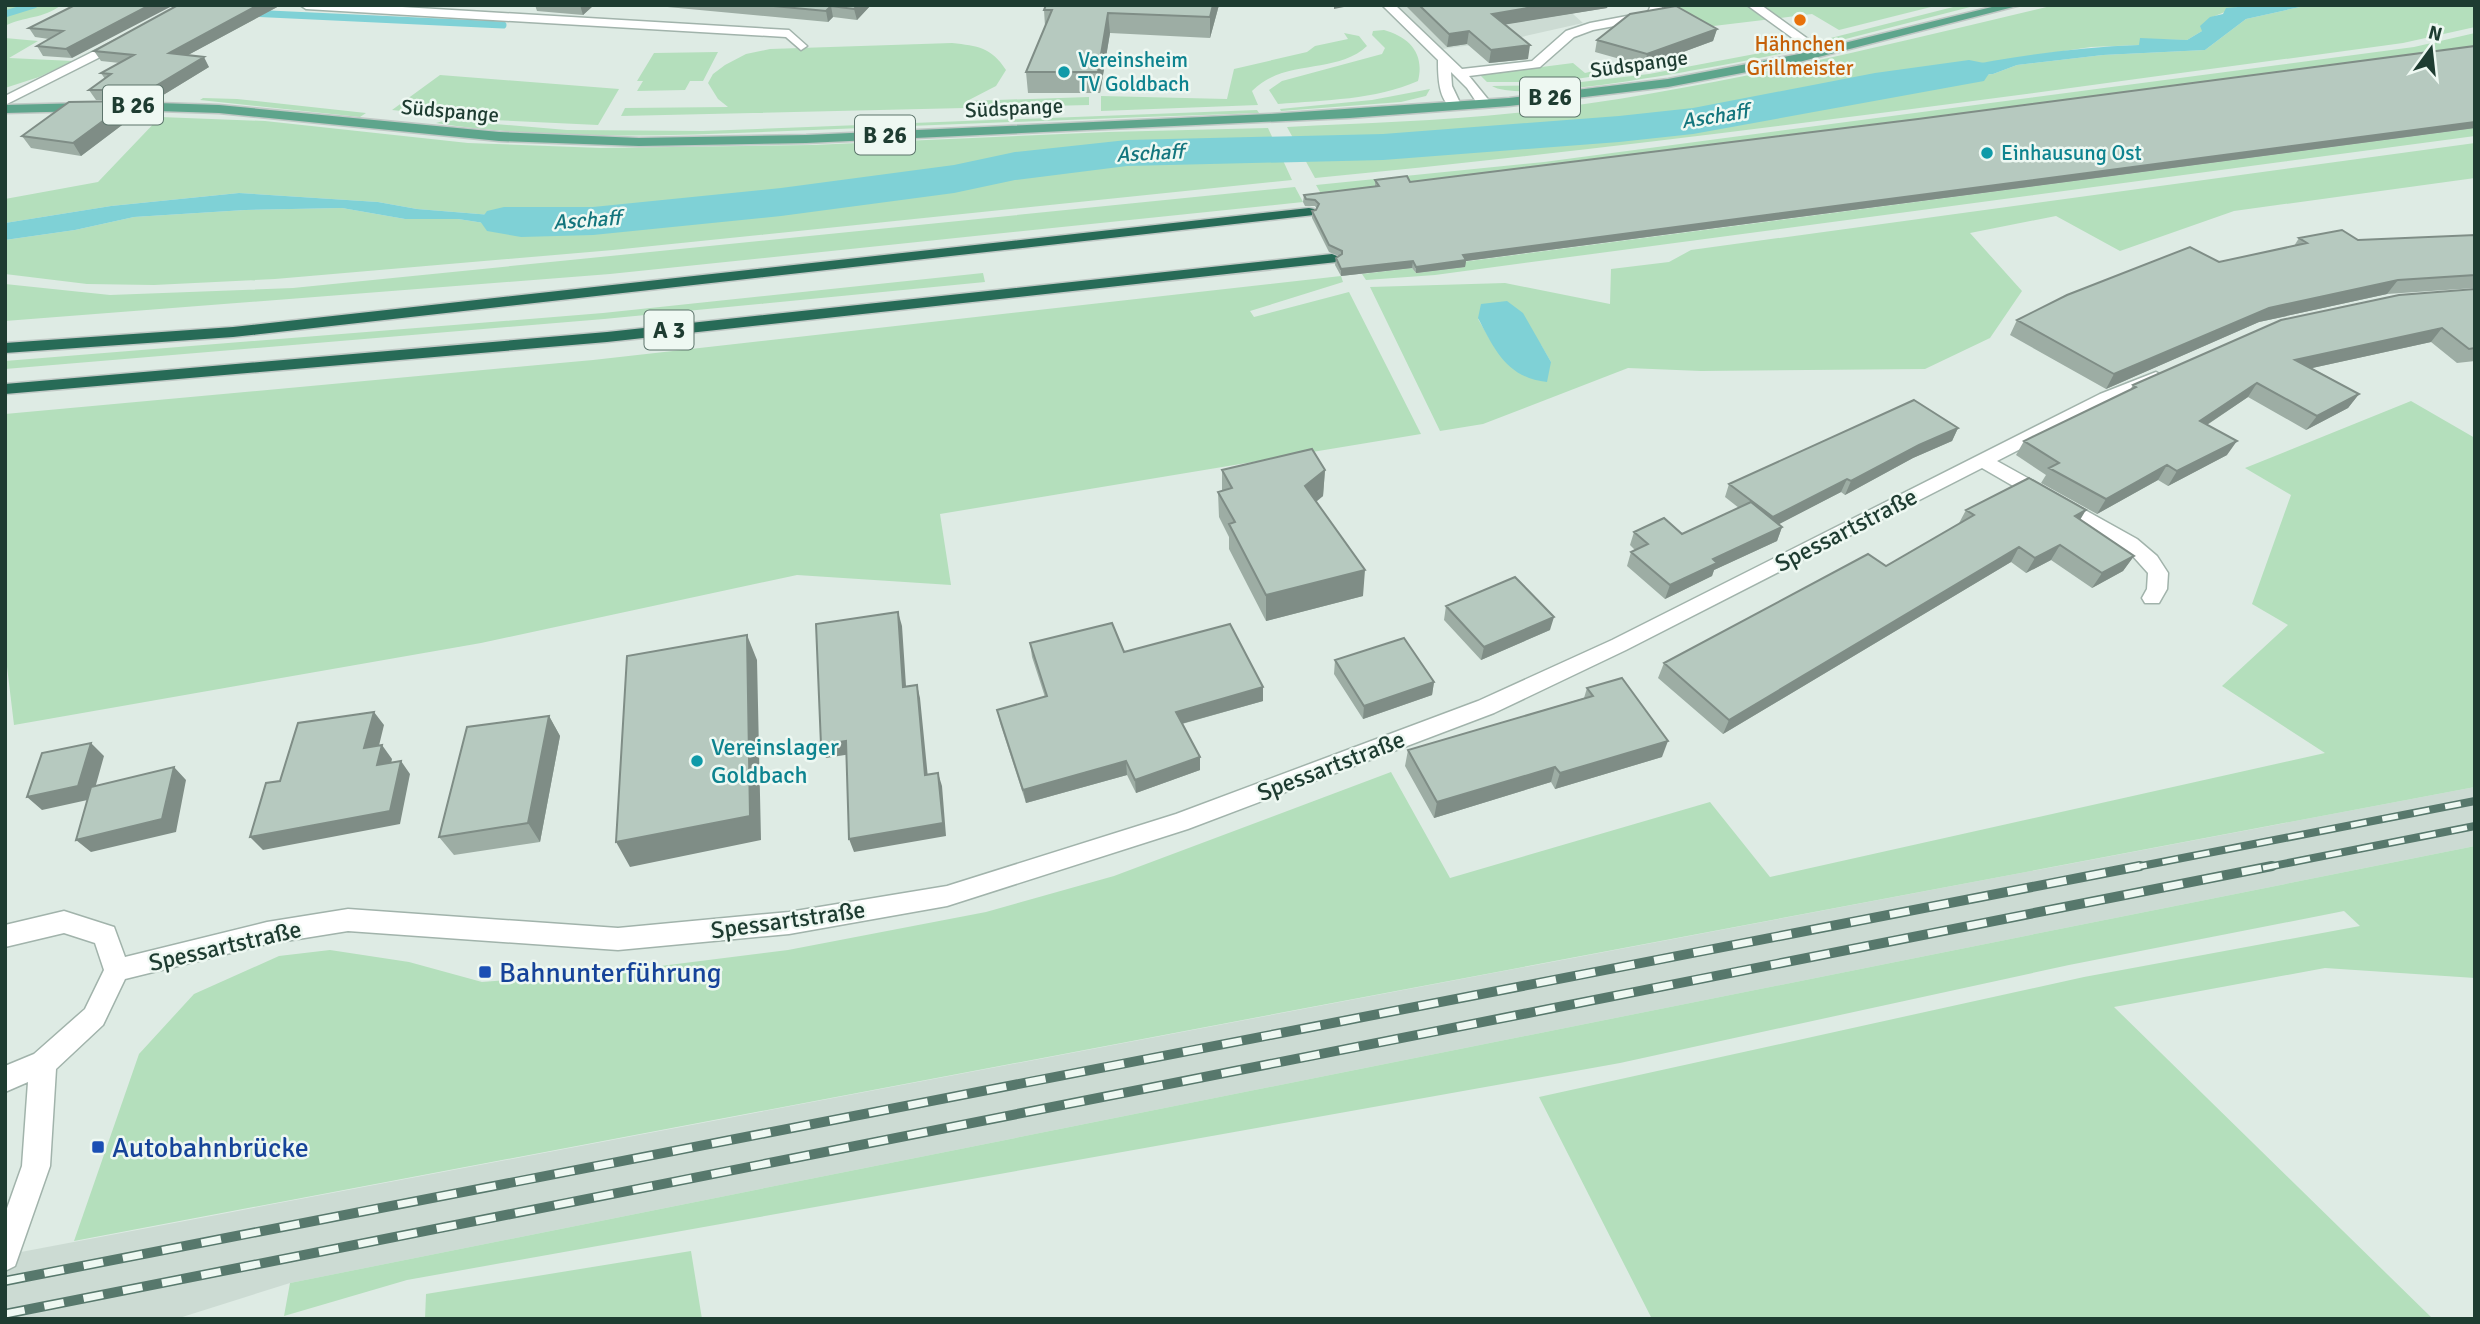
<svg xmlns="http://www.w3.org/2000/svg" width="2480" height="1324" font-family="Signika,sans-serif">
<rect width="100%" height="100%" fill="#deebe4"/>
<path fill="#ccdbd3" d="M 1392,5 L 1563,5 L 1583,23 L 1508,40 L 1435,50 Z
M 2475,787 L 2475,846 L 290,1283 L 176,1319 L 5,1319 L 5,1255 Z"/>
<path fill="#b4dfbc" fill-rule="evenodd" d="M 5,5 L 61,5 C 44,19 24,16 5,26 Z
M 1655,5 L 1939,5 L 1839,30 L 1812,14 L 1697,28 Z
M 1961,5 L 1978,5 L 1826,44 L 1819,41 Z
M 2055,5 L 2262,6 L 2237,7 L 2210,18 L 2202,31 L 2187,40 L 2140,39 L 2140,45 L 2091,47 L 1964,66 L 1879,85 L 1933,82 L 1993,74 L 2017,65 L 2103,55 L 2205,50 L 2246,19 L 2309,5 L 2475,5 L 2475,27 L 2403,43 C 2041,92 1679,143 1315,178 L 1287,127 C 1363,123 1439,121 1515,113 C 1697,93 1876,47 2055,5 Z
M 1384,30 C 1409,37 1425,53 1418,81 C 1375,100 1325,100 1278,104 L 1269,90 L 1282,81 L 1382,54 L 1385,48 L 1372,35 L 1373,31 Z
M 1344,33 L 1359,36 L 1367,46 C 1336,75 1284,58 1252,91 L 1258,105 L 1101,111 L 1101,96 L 1227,99 L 1234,69 L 1307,52 L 1315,46 L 1348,39 Z
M 2475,33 L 2475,52 L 1324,199 L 1316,185 L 1544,162 L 2414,47 Z
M 5,38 L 38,41 L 9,58 L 73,61 L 39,77 L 5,88 Z
M 952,43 C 978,46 991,47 1006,70 L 996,86 L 967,101 L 1089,97 L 1089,105 L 621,116 L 625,108 L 728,107 L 718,99 L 708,83 L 713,74 L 725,65 L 746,54 L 770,49 Z
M 1797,46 L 1801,50 C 1753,59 1525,107 1492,86 L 1556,85 L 1649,74 Z
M 718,52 L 703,81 L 690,81 L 685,90 L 637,91 L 643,81 L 637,81 L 654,53 Z
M 1573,63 L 1585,73 L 1598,70 L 1603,75 L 1555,82 L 1487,82 L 1480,75 Z
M 440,75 L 619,89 L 598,125 L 492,120 L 392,110 Z
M 1430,89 L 1426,96 L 1401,102 L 1281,111 L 1280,109 L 1372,100 Z
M 203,98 L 237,99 L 366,113 L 360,117 L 200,100 Z
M 1257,110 L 1259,113 C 1110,118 961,124 813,130 C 688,135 560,142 436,123 L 447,120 L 567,130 L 703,131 Z
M 160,117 L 265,121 L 468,143 L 601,148 L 813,145 L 1108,132 L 1268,128 L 1292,180 L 613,250 L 275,279 L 154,285 L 87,284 L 5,274 L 5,240 L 75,230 L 134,217 L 245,210 L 342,208 L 405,219 L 458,219 L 523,229 L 616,224 L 580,217 L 527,218 L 417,209 L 378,202 L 239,193 L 111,206 L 5,223 L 5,199 L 98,182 Z
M 2475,128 L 2475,136 L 1435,275 L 1366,280 L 1362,274 L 1412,268 L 1416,273 L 1465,267 L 1462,262 Z
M 2475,143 L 2475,178 L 2234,211 L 2120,251 L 2056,216 L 1970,233 L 2022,291 L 1990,338 L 1925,369 L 1701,371 L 1628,368 L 1483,424 L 1440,431 L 1370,287 L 1505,283 L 1610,304 L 1611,269 L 1669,262 L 1691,250 ZM 1478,319 L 1541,345 L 1551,362 L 1495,348 Z
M 1295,187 L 1303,202 L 610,274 L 5,321 L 5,284 L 110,295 L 293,288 Z
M 983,273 L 985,282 L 604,319 L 5,369 L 5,361 L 603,313 Z
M 1341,276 L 1343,282 L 1250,311 L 1254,317 L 1349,292 L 1421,434 L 940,514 L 951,585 L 797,575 L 481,643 L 14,725 L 5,650 L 5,414 L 593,360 Z
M 2411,401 L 2475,438 L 2475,787 L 74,1241 L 139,1054 L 194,994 L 279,956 L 330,950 L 409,962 L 482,982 L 613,972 L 788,950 L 986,912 L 1114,876 L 1391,772 L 1450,878 L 1710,802 L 1770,877 L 2325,753 L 2222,686 L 2288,625 L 2252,604 L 2291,495 L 2245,468 Z
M 2475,846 L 2475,978 L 2325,968 L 2114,1007 L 2433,1319 L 1652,1319 L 1539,1097 L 2084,977 L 2360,926 L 2344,911 L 2069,965 L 1620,1063 L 407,1280 L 284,1316 L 290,1283 Z
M 691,1251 L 702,1319 L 425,1319 L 426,1294 Z"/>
<path fill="#7fd1d6" d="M 2261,5 L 2309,5 L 2246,19 L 2205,50 L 2103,55 L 2017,65 L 1993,74 L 1873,86 C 1960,65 2050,48 2139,45 L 2140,38 L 2187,40 L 2202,31 L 2200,26 L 2210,17 L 2223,14 L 2226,8 Z
M 1587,127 L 1602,134 L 1483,145 L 1485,137 Z
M 239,193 L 378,202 L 417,209 L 527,218 L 580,217 L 620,225 L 523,229 L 458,219 L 405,219 L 342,208 L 245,210 L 134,217 L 75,230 L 5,240 L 5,223 L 111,206 Z
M 1507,301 L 1523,313 L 1551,362 L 1547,382 C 1508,378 1495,351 1478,318 L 1481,304 Z"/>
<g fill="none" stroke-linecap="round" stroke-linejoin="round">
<path stroke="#7fd1d6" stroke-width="7" d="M 251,13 L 503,25
M 5,14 L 34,5"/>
<path fill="#7fd1d6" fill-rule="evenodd" d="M 1969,60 L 1984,63 L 1990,72 L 1984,81 L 1693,134 L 1619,142 L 1383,160 L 1127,166 L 1015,180 L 954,193 L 781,216 L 593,235 L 521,237 L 487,231 L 480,221 L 487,211 L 504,207 L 593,207 L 781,188 L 954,165 L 1015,152 L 1127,140 L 1383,134 L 1619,116 L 1693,108 L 1875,73 Z"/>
<defs>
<path id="minor" d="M 300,5 L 369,5 L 789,30 L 807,46 L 801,50 L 786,37 L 306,9 Z
M 1382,5 L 1395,5 L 1462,69 L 1532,61 L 1566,31 L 1590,23 L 1648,12 L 1651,5 L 1663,5 L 1657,18 L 1593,30 L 1574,37 L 1540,67 L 1469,76 L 1491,103 L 1489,106 L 1479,106 L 1467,88 L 1451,72 L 1452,86 L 1461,105 L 1454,109 C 1438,102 1438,75 1438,60 Z
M 1747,5 L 1761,5 L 1826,52 L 1824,55 L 1816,55 Z
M 122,37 L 126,38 L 126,44 L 5,105 L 5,96 Z
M 2156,372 L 2164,377 L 2162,381 L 2112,402 L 1997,461 L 2137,539 L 2157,556 L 2168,573 L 2167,589 L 2159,603 L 2145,603 L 2142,598 L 2147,589 L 2148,573 L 2131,554 L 1982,468 L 1626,650 L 1494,713 L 1188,829 L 947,906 L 789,934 L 618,950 L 348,931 L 267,944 L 125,979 L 103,1025 L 56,1069 L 50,1166 L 15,1266 L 5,1271 L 5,1214 L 22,1166 L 28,1082 L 5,1092 L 5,1066 L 34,1054 L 85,1009 L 104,970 L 95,943 L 64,933 L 5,947 L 5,925 L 64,911 L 114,927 L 125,957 L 267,922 L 348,909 L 618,928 L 789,912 L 947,886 L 1176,814 L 1478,701 L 1612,640 L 2100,394 Z"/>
<path id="major" d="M 2000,5 L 2021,5 L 1799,62 L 1668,87 L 1509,106 L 1349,118 L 806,143 L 639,146 L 499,141 L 219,113 L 127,110 L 5,113 L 5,105 L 127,102 L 219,105 L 499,132 L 639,138 L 806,135 L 1269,114 L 1509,98 L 1668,79 L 1799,54 Z"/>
<path id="highway" d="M 1309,208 L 1314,209 L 1316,212 L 1314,215 L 233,337 L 5,353 L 5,343 L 233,327 Z
M 1332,254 L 1337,256 L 1340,259 L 1337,262 L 607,342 L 5,394 L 5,384 L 607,332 Z"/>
</defs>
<use href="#minor" stroke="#a1b3ab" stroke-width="3"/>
<use href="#major" stroke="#c0c8c5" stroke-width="3"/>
<use href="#highway" stroke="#c0c8c5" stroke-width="3"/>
<use href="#minor" fill="#fff" fill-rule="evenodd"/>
<use href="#major" fill="#5ea58c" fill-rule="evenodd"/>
<use href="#highway" fill="#276b57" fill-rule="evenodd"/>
<defs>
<path id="rail-far1" d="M 2131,868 L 2475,801
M 2263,868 L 2475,826"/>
<path id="rail" d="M 5,1281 L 2140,866
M 5,1314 L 2272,866"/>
</defs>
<use href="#rail-far1" stroke="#57786c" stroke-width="8"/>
<use href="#rail" stroke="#57786c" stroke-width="10"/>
<use href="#rail-far1" stroke="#eef8f2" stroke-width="5" stroke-dasharray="16" stroke-linecap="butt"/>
<use href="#rail" stroke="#eef8f2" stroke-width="7" stroke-dasharray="20" stroke-linecap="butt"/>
</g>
<path fill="#9dada4" d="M 75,5 L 72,58 L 43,56 L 37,46 L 49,39 L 35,37 L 29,28 Z
M 281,5 L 188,55 L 209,67 L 155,100 L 96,100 L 89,90 L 105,79 L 101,73 L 120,63 L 101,61 L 94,51 Z
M 406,5 L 446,5 L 443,7 Z
M 535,5 L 594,5 L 583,15 L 537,11 Z
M 646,5 L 871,5 L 857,20 L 833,17 L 828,22 Z
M 1219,5 L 1210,38 L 1110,33 L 1100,93 L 1028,93 L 1026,72 L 1045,26 L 1044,10 Z
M 1405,5 L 1608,5 L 1607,8 L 1505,24 L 1528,59 L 1489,63 L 1467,44 L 1447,47 Z
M 1717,29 L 1713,41 L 1645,66 L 1595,52 L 1597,40 Z
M 2475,46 L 2475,128 L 1466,261 L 1465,267 L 1416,273 L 1412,268 L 1341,276 L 1335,265 L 1336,258 L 1339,256 L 1329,252 L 1312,218 L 1312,211 L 1317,209 L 1315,206 L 1305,206 L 1303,202 L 1304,195 L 1375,186 L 1375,180 L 1410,182 L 1918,119 Z
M 138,113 L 81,156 L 31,148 L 22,136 Z
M 2475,235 L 2475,288 L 2387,294 L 2259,322 L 2106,389 L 2010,335 L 2017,320 L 2219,262 L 2294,246 L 2299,238 L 2358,240 Z
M 2475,289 L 2475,361 L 2457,363 L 2431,342 L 2312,368 L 2359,394 L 2348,408 L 2306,430 L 2248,397 L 2207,425 L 2227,455 L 2168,486 L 2158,480 L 2097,514 L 2041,483 L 2046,475 L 2016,455 L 2024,441 L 2130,390 L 2133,385 Z
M 1958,428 L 1952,441 L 1913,458 L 1845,495 L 1841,492 L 1778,524 L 1782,527 L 1777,541 L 1714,570 L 1712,576 L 1665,599 L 1627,566 L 1631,552 L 1635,550 L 1630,545 L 1634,532 L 1682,534 L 1739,508 L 1725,497 L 1729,484 Z
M 1222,470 L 1325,470 L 1323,496 L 1316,502 L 1363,596 L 1266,621 L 1229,549 L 1229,537 L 1219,517 L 1218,492 L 1222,491 Z
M 1966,510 L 2080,520 L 2134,556 L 2123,571 L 2092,588 L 2051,560 L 2026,573 L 2011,562 L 1723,734 L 1658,678 L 1664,663 L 1886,566 L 1958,525 Z
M 1446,606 L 1550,630 L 1481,660 L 1444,620 Z
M 1030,643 L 1124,652 L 1263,687 L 1263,701 L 1182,724 L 1200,770 L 1136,793 L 1127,775 L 1026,803 L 1000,723 L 997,710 L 1045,697 L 1032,657 Z
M 1335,660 L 1434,682 L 1432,695 L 1363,719 L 1334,674 Z
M 1587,688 L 1662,757 L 1555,789 L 1551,782 L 1434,818 L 1405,766 L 1408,750 L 1584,698 Z
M 549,716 L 560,736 L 540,842 L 454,855 L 439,837 Z"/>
<path fill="#7f8d86" d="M 150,5 L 174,5 L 72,58 L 66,49 Z
M 258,5 L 281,5 L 175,62 L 169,53 Z
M 580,5 L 594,5 L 583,15 Z
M 858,5 L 871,5 L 857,20 L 854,9 Z
M 1213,5 L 1219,5 L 1210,38 L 1210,17 Z
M 1334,5 L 1354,5 L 1334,9 Z
M 1545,5 L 1608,5 L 1607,8 L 1490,27 L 1492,14 Z
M 831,6 L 833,17 L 828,22 L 826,11 Z
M 1108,13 L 1110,33 L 1100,93 L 1098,72 Z
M 1717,29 L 1713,41 L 1645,66 L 1647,54 Z
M 1469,31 L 1467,44 L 1447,47 L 1449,34 Z
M 1530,45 L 1528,59 L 1489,63 L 1491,50 Z
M 204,57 L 209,67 L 155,100 L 149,90 Z
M 130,101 L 138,113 L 81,156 L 73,143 Z
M 2475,122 L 2475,128 L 1466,261 L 1465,267 L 1416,273 L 1416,267 L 1463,255 Z
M 1413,261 L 1412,268 L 1341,276 L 1341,269 Z
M 2398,280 L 2387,294 L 2259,322 L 2106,389 L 2114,374 L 2269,308 Z
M 2442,328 L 2431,342 L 2285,374 L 2295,360 Z
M 2257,383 L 2248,397 L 2190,436 L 2200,421 Z
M 2359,394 L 2348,408 L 2306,430 L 2317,416 Z
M 1958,428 L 1952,441 L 1913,458 L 1845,495 L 1851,481 L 1919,445 Z
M 2237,441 L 2227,455 L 2168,486 L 2177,471 Z
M 2167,465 L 2158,480 L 2097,514 L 2106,499 Z
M 1325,470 L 1323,496 L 1304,511 L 1305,486 Z
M 1847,479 L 1841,492 L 1768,530 L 1773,517 Z
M 2086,510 L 2077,525 L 2075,516 Z
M 1782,527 L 1777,541 L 1714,570 L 1712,576 L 1665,599 L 1670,585 L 1713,559 Z
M 2060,545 L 2051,560 L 2026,573 L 2035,558 Z
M 2019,547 L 2011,562 L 1723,734 L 1729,720 Z
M 2134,556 L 2123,571 L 2092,588 L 2102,573 Z
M 1365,570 L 1363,596 L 1266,621 L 1266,595 Z
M 898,612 L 902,626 L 907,701 L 903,687 Z
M 1554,617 L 1550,630 L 1481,660 L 1484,647 Z
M 747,635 L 757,660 L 761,840 L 630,867 L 616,842 Z
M 1434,682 L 1432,695 L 1363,719 L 1364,706 Z
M 917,685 L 920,698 L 929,788 L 925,775 Z
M 1263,687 L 1263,701 L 1177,725 L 1176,712 Z
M 374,712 L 384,725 L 375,762 L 364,748 Z
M 549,716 L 560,736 L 540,842 L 528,823 Z
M 846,741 L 851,754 L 826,758 L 821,745 Z
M 1668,741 L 1662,757 L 1555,789 L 1560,773 Z
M 91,743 L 104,756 L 92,799 L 42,810 L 27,797 Z
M 382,745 L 392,759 L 388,778 L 377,765 Z
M 1200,757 L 1200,770 L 1136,793 L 1135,780 Z
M 401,761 L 410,774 L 400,824 L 263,850 L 250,837 Z
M 1126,761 L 1127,775 L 1026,803 L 1023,790 Z
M 174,767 L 186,780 L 176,832 L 91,852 L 76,840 Z
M 1555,767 L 1551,782 L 1434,818 L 1437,802 Z
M 938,773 L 942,786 L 946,836 L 854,852 L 849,839 Z"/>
<path fill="#b6c9bf" stroke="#7f8d86" stroke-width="2" d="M 75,5 L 150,5 L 66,49 L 37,46 L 63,31 L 29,28 Z
M 178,5 L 258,5 L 169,53 L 204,57 L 149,90 L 89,90 L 111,74 L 101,73 L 134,55 L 94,51 Z
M 763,5 L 858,5 L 854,9 L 831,6 L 826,11 Z
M 1046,5 L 1213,5 L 1210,17 L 1108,13 L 1098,72 L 1026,72 L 1052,10 L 1044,10 Z
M 1419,5 L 1545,5 L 1492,14 L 1530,45 L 1491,50 L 1469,31 L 1449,34 Z
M 1676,6 L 1717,29 L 1647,54 L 1597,40 L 1630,14 Z
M 2475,46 L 2475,122 L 1463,255 L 1466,260 L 1416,267 L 1413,261 L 1341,269 L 1336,258 L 1342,254 L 1342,251 L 1329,245 L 1312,211 L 1316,210 L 1319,204 L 1315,200 L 1306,199 L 1304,195 L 1379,186 L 1375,180 L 1407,176 L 1410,182 L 1918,119 Z
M 130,101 L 73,143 L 22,136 L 69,102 Z
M 2342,230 L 2358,240 L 2475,235 L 2475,275 L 2398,280 L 2269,308 L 2114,374 L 2017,320 L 2067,295 L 2190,247 L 2219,262 L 2307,243 L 2299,238 Z
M 2475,289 L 2475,348 L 2469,349 L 2442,328 L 2295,360 L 2359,394 L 2317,416 L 2257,383 L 2200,421 L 2237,441 L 2177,471 L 2167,465 L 2106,499 L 2049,468 L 2059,463 L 2024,441 L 2136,387 L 2133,385 L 2281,320 L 2399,295 Z
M 1914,400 L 1958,428 L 1919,445 L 1851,481 L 1847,479 L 1773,517 L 1729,484 Z
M 1312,449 L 1325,470 L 1305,486 L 1365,570 L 1266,595 L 1229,524 L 1235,522 L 1218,492 L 1232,488 L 1222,470 Z
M 2029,478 L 2086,510 L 2075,516 L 2134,556 L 2102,573 L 2060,545 L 2035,558 L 2019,547 L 1729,720 L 1664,663 L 1868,554 L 1886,566 L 1974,515 L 1966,510 Z
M 1751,502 L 1782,527 L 1713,559 L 1717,563 L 1670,585 L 1631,552 L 1648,544 L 1634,532 L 1664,518 L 1682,534 Z
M 1515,577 L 1554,617 L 1484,647 L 1446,606 Z
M 898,612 L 903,687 L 917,685 L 925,775 L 938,773 L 943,823 L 849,839 L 846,741 L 821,745 L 816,624 Z
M 1112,623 L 1124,652 L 1230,624 L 1263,687 L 1176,712 L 1200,757 L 1135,780 L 1126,761 L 1023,790 L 997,710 L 1047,696 L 1030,643 Z
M 747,635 L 750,816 L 616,842 L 627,656 Z
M 1404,638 L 1434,682 L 1364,706 L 1335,660 Z
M 1622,678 L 1668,741 L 1560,773 L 1555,767 L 1437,802 L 1408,750 L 1593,696 L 1587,688 Z
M 374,712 L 364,748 L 382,745 L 377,765 L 401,761 L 390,811 L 250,837 L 266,783 L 280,781 L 298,723 Z
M 549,716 L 528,823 L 439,837 L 467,727 Z
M 91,743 L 78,786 L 27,797 L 42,753 Z
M 174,767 L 162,819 L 76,840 L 91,787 Z"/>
<circle fill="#e8710a" stroke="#eef8f2" stroke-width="2.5" cx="1800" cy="20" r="7"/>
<g fill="#0f9aa8" stroke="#eef8f2" stroke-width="2.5">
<circle cx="1064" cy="72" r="7"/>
<circle cx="1987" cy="153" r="7"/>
<circle cx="697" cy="761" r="7"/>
</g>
<g fill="#1a4fb4" stroke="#eef8f2" stroke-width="2.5">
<rect x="478" y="965" width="14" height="14" rx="3.5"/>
<rect x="91" y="1140" width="14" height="14" rx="3.5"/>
</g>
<g text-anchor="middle" stroke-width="5" stroke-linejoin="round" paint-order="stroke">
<g font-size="21" fill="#c56008" stroke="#eef8f2">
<text x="1800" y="51">Hähnchen<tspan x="1800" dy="24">Grillmeister</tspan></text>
</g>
<g font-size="21" fill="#0d838f" stroke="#eef8f2" text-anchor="start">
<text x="1078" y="67">Vereinsheim<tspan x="1078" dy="24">TV Goldbach</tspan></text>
<text x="2001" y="160">Einhausung Ost</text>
</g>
<g font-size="21" fill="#1e3c31" stroke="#eef8f2">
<text transform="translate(1639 64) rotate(-8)" y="7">Südspange</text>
<text transform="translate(1014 108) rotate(-3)" y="7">Südspange</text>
<text transform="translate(450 111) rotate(5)" y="7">Südspange</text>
</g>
<g font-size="21" font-style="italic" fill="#13757d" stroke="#eef8f2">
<text transform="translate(1715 116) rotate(-9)" y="7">Aschaff</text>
<text transform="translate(1150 153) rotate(-3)" y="7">Aschaff</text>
<text transform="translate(587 220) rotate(-4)" y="7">Aschaff</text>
</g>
<g fill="#eef8f2" stroke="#5c746b" stroke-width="2">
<rect x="1520" y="77.5" width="60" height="39" rx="5"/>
<rect x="103" y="85.5" width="60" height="39" rx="5"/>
<rect x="855" y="115.5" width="60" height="39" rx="5"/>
<rect x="644.5" y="310.5" width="49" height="39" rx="5"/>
</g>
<g font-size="23" font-weight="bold" fill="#1e3c31">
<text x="1550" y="105">B 26</text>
<text x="133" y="113">B 26</text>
<text x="885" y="143">B 26</text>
<text x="669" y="338">A 3</text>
</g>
<g font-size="24" fill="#1e3c31" stroke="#eef8f2">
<text transform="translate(1846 530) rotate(-27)" y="8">Spessartstraße</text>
<text transform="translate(1331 766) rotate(-21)" y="8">Spessartstraße</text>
<text transform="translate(788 920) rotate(-8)" y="8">Spessartstraße</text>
<text transform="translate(225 946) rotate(-13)" y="8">Spessartstraße</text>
</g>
<g font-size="24" fill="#0d838f" stroke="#eef8f2" text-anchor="start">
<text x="711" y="755">Vereinslager<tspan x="711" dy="28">Goldbach</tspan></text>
</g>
<g font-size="28" fill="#164399" stroke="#eef8f2" text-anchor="start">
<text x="499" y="982">Bahnunterführung</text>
<text x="112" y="1157">Autobahnbrücke</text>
</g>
</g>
<rect width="2480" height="1324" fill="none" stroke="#1e3c31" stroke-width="14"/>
<g transform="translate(2431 49) rotate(15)" stroke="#eef8f2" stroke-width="5" paint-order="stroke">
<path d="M0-5L12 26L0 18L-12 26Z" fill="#1e3c31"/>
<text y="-10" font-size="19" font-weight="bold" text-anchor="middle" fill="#1e3c31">N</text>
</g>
</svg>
